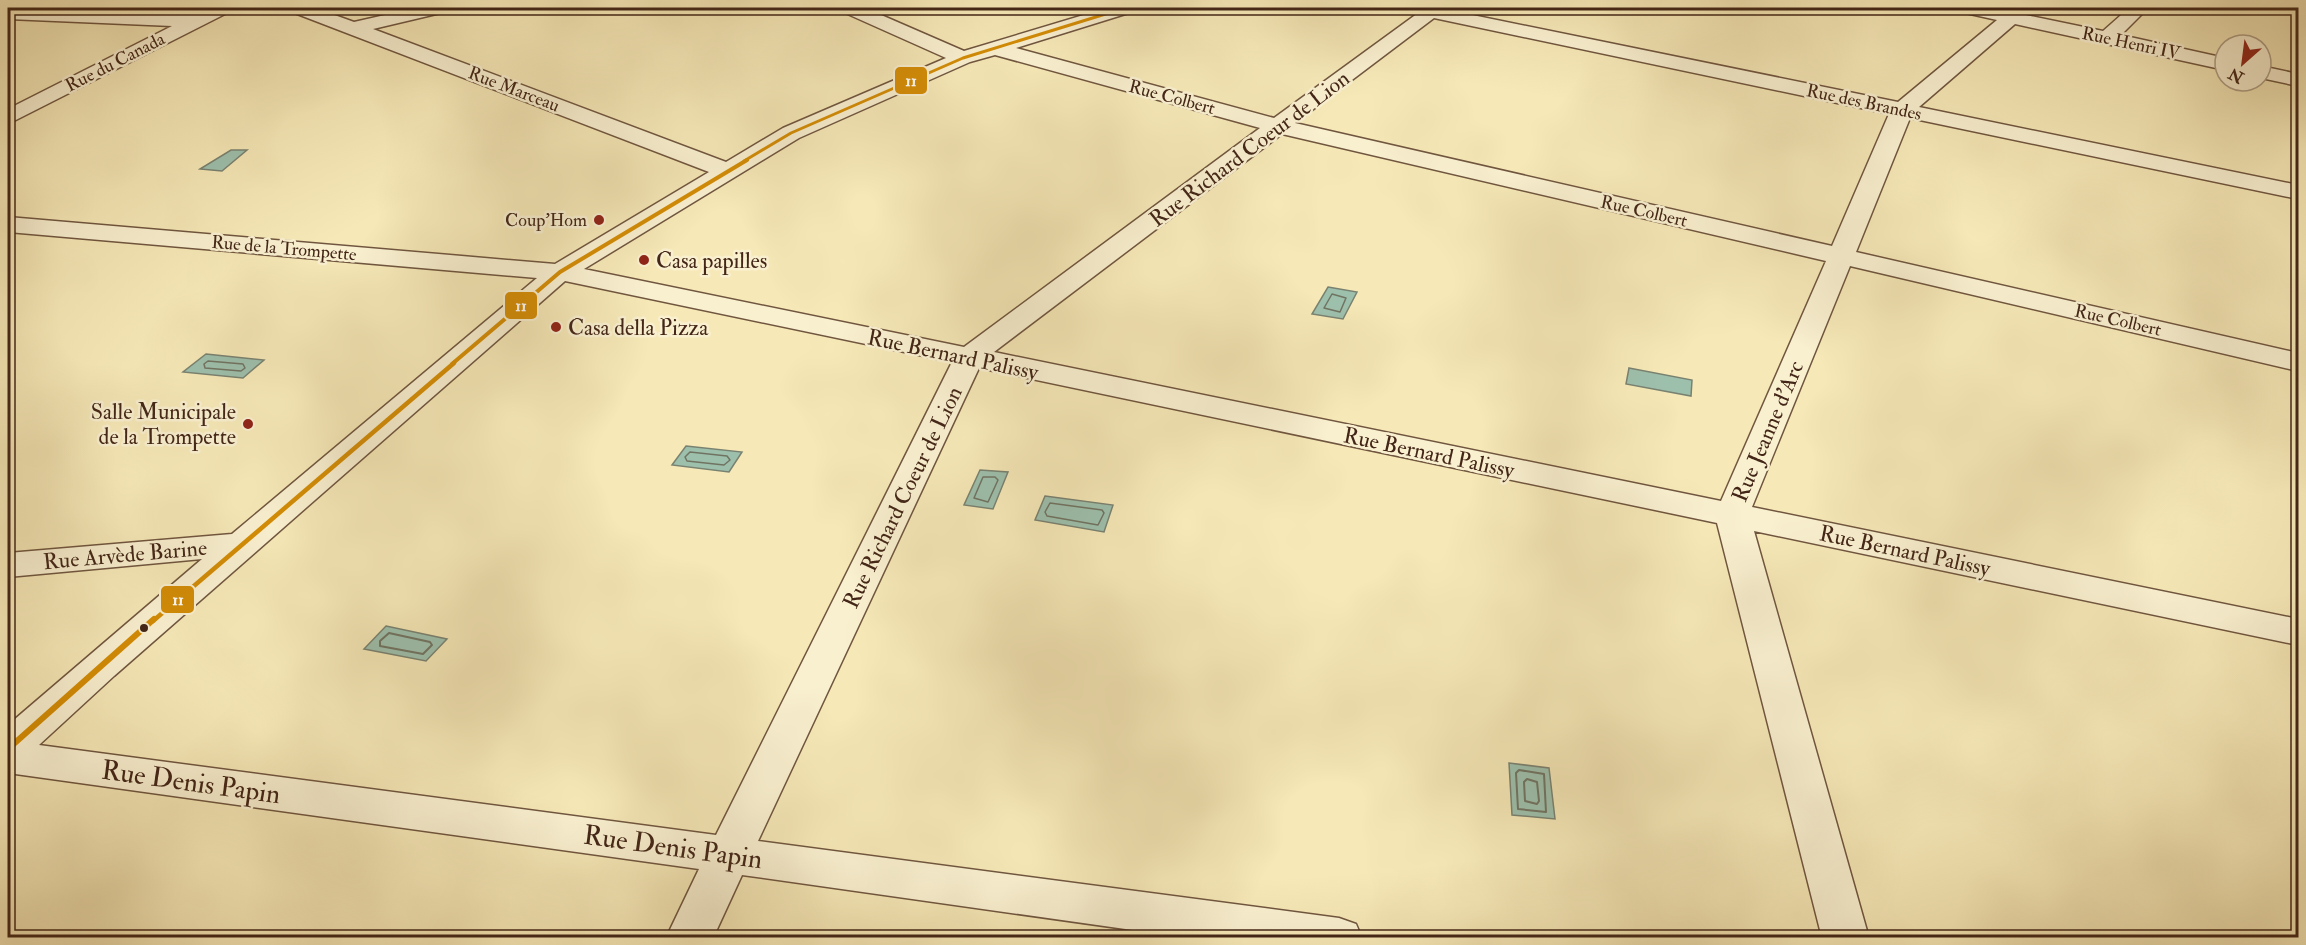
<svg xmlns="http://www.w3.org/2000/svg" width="2306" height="945" font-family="'IM FELL Double Pica',serif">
<rect width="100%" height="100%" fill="#f6e8b7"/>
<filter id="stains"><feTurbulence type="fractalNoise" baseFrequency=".00333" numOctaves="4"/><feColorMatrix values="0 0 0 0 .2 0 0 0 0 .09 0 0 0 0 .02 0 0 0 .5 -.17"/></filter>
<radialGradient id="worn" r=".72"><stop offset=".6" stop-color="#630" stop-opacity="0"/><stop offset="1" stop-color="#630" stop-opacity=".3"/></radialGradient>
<path fill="#9dc0ad" stroke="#798271" stroke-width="1.5" d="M 231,150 L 247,150 L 222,171 L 200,169 Z
M 1328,287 L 1357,292 L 1343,319 L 1312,314 Z
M 206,354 L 264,360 L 243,378 L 183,372 Z
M 1629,368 L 1692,380 L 1691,396 L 1626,384 Z
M 686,446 L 742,452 L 729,472 L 672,465 Z
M 980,470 L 1008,472 L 993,509 L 964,505 Z
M 1045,496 L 1113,505 L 1104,532 L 1035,520 Z
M 386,626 L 447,639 L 426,661 L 364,649 Z
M 1509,763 L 1549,768 L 1555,819 L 1512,815 Z"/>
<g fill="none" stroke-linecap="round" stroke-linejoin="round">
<path stroke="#707362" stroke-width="1.5" d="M 1332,294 L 1346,298 L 1340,312 L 1324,308 Z
M 208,361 L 243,364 L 245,368 L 241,371 L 205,368 L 204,364 Z
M 690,452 L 727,456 L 730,460 L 724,465 L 687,461 L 685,457 Z
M 983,477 L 995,477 L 998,480 L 988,502 L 974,498 Z
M 1050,503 L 1102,510 L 1104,513 L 1098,525 L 1047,516 L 1045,512 Z"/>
<path stroke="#707362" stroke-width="2" d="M 389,633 L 430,642 L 432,645 L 423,654 L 380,646 L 380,641 Z
M 1519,770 L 1544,774 L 1546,812 L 1518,809 L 1516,773 Z
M 1527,779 L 1537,782 L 1539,801 L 1537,804 L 1525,801 L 1524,782 Z"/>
<defs>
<path id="minor" d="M 8,8 L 193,15 L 208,8 L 231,8 L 229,12 L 8,124 L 8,109 L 172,26 L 8,19 Z
M 290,8 L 315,8 L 354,22 L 416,8 L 447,8 L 445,12 L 373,29 L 726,162 L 783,128 L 946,58 L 843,12 L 841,8 L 865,8 L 964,51 L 1107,8 L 1134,8 L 1132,12 L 1016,48 L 1274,118 L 1425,8 L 1449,8 L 1448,10 L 1898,102 L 1997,20 L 1961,12 L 1959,8 L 1992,8 L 2103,31 L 2129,8 L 2148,8 L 2121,35 L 2225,58 L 2225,70 L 2015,24 L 1919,107 L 2298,185 L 2298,199 L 1910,118 L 1856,252 L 2298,353 L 2298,371 L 1850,266 L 1752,507 L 2298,619 L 2298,645 L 1754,531 L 1869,938 L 1822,938 L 1717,523 L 979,368 L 758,841 L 1339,918 L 1356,924 L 1362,938 L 1189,938 L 742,875 L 713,938 L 666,938 L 699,869 L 8,773 L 8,725 L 202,559 L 8,577 L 8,553 L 232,534 L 537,278 L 8,232 L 8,217 L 555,264 L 709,172 L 292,12 ZM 1434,18 L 1889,114 L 1832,246 L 1295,123 ZM 995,55 L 1260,128 L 964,347 L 584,269 L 799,138 L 970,62 ZM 1282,134 L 1826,261 L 1721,501 L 994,352 ZM 565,281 L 952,362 L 716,835 L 39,745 L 114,676 Z
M 2261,66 L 2298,74 L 2298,86 L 2261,78 Z"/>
</defs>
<use href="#minor" stroke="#70563f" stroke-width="3"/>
<use href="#minor" fill="#f9f0d0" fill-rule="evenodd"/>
<defs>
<path id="bus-1-far3" d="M 744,161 L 791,133 L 963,58 L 1125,8"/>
<path id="bus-1-far2" d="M 452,364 L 560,272 L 747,160"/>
<path id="bus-1-far1" d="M 153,621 L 454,363"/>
<path id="bus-1" d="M 8,749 L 154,619"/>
</defs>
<use href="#bus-1-far3" stroke="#f9f0d0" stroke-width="6"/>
<use href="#bus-1-far2" stroke="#f9f0d0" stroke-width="8"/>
<use href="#bus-1-far1" stroke="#f9f0d0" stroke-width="9"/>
<use href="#bus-1" stroke="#f9f0d0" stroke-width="10"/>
<use href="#bus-1-far3" stroke="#d38c05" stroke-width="3"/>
<use href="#bus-1-far2" stroke="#d38c05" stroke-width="4"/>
<use href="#bus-1-far1" stroke="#d38c05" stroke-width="4.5"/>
<use href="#bus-1" stroke="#d38c05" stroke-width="6"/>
</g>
<g fill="#8f2418" stroke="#f9f0d0" stroke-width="2">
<circle cx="599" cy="220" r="6"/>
<circle cx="644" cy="260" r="6"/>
<circle cx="556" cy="327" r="6"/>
<circle cx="248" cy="424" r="6"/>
</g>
<circle fill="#432617" stroke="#f9f0d0" stroke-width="2" cx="144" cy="628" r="5"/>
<g text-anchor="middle" stroke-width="5" stroke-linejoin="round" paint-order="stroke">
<g font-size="18" fill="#432617" stroke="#f9f0d0">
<text transform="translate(2131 43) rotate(12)" y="6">Rue Henri IV</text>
<text transform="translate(115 62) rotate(-27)" y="6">Rue du Canada</text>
<text transform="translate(514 89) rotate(21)" y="6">Rue Marceau</text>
<text transform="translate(1172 97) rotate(15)" y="6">Rue Colbert</text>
<text transform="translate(1864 102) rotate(12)" y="6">Rue des Brandes</text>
<text transform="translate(1644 211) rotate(13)" y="6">Rue Colbert</text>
<text transform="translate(284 248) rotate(5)" y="6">Rue de la Trompette</text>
<text transform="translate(2118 320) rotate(13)" y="6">Rue Colbert</text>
</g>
<g font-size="18" fill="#432617" stroke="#f9f0d0" text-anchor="end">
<text x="587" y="226">Coup'Hom</text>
</g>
<g font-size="22" fill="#432617" stroke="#f9f0d0">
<text transform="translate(1249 148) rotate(-37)" y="8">Rue Richard Coeur de Lion</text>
<text transform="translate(953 354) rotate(12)" y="8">Rue Bernard Palissy</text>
<text transform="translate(1767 431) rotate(-67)" y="8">Rue Jeanne d'Arc</text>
<text transform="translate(1429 452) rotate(12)" y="8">Rue Bernard Palissy</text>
<text transform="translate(902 497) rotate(-64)" y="8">Rue Richard Coeur de Lion</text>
<text transform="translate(1905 550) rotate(12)" y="8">Rue Bernard Palissy</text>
<text transform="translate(125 554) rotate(-5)" y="8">Rue Arvède Barine</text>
</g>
<g font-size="22" fill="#432617" stroke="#f9f0d0" text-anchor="start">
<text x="656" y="268">Casa papilles</text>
<text x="568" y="335">Casa della Pizza</text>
<text x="236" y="419" text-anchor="end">Salle Municipale<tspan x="236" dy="25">de la Trompette</tspan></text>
</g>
<g font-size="27" fill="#432617" stroke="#f9f0d0">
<text transform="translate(191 782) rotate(8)" y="9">Rue Denis Papin</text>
<text transform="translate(673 847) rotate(8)" y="9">Rue Denis Papin</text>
</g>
</g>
<g stroke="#f9f0d0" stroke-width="2">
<rect x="894" y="66" width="34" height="29" rx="6" fill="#d38c05"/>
<rect x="504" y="291" width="34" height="29" rx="6" fill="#d38c05"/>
<rect x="160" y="585" width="35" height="29" rx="6" fill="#d38c05"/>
</g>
<g font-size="16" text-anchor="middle" font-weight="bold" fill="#fff">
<text x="911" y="86">11</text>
<text x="521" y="311">11</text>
<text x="178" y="605">11</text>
</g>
<rect width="2306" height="945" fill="none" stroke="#f6e8b7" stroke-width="30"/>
<rect x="9" y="9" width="2288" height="927" fill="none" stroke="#432617" stroke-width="3"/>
<rect x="15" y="15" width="2276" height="915" fill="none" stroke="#432617" stroke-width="1.5"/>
<g transform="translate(2243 63) rotate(208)"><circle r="28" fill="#f9f0d0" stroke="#b09f86" stroke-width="1.5"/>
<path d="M0-4.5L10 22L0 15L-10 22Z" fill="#8f2418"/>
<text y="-9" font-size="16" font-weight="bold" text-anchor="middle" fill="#432617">N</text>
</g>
<rect width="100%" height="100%" filter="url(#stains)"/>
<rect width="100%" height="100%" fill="url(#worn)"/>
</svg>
